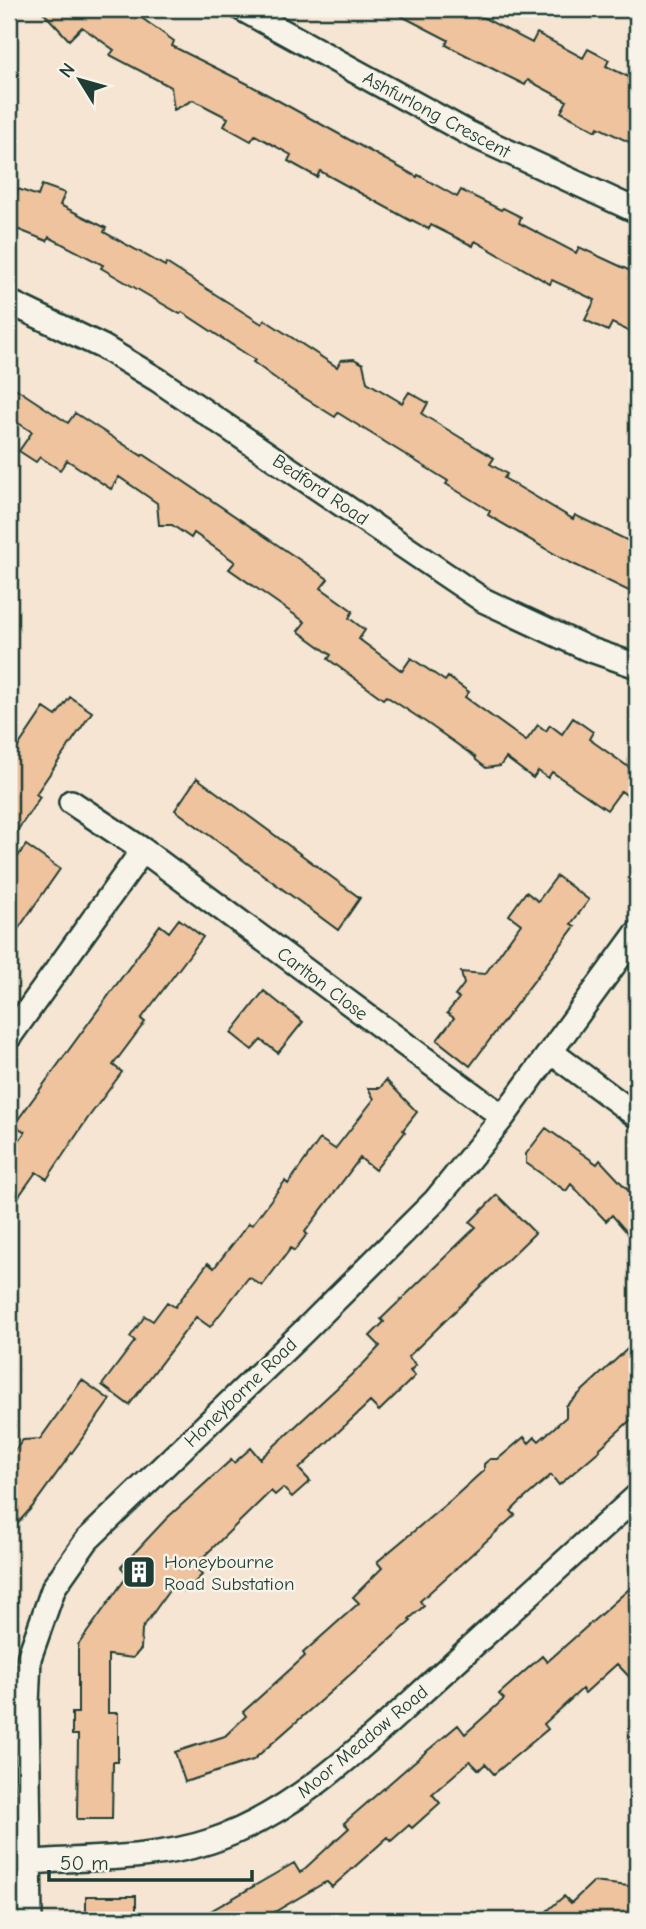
<svg xmlns="http://www.w3.org/2000/svg" width="646" height="1929" font-family="'Comic Neue',sans-serif">
<rect width="100%" height="100%" fill="#f5e5d2"/>
<filter id="ink" filterUnits="userSpaceOnUse"><feTurbulence type="fractalNoise" baseFrequency=".0143" numOctaves="2"/><feDisplacementMap in="SourceGraphic" scale="14" xChannelSelector="R" yChannelSelector="G"/><feConvolveMatrix kernelMatrix="1 2 1 2 8 2 1 2 1" color-interpolation-filters="sRGB"/></filter>
<g filter="url(#ink)">
<path fill="#efc39e" stroke="#1f3d34" stroke-width="2" d="M 40,9 L 129,9 L 174,41 L 172,46 L 248,84 L 417,177 L 418,175 L 457,197 L 461,190 L 501,210 L 503,208 L 521,217 L 519,223 L 576,253 L 579,247 L 637,274 L 637,335 L 612,323 L 608,331 L 585,320 L 595,300 L 552,280 L 550,284 L 475,241 L 473,246 L 431,225 L 429,229 L 412,220 L 411,221 L 320,171 L 317,177 L 288,161 L 291,155 L 255,135 L 251,141 L 224,126 L 228,118 L 193,100 L 174,110 L 171,87 L 110,55 L 114,50 L 82,27 L 69,40 Z
M 388,9 L 467,9 L 532,43 L 537,33 L 583,58 L 588,49 L 609,60 L 606,66 L 637,81 L 637,146 L 598,127 L 596,131 L 561,112 L 567,101 L 528,80 L 525,85 L 501,73 L 446,45 L 448,40 Z
M 42,185 L 65,193 L 60,205 L 106,228 L 104,232 L 165,266 L 166,263 L 262,324 L 265,320 L 337,367 L 341,360 L 354,359 L 363,364 L 367,382 L 402,403 L 409,392 L 428,403 L 422,414 L 494,458 L 490,464 L 507,474 L 504,478 L 573,519 L 575,515 L 631,542 L 629,547 L 637,550 L 637,595 L 565,560 L 488,515 L 490,511 L 446,484 L 448,481 L 338,413 L 335,417 L 290,389 L 253,362 L 255,360 L 182,312 L 180,314 L 101,268 L 103,265 L 49,237 L 47,241 L 9,226 L 9,214 L 18,189 L 38,196 Z
M 9,384 L 68,423 L 75,413 L 142,456 L 143,454 L 328,579 L 321,588 L 353,611 L 349,618 L 365,630 L 359,639 L 402,671 L 411,658 L 445,681 L 448,677 L 469,692 L 465,697 L 526,741 L 538,725 L 546,731 L 550,725 L 562,734 L 573,718 L 593,732 L 589,739 L 637,773 L 637,803 L 621,791 L 607,810 L 552,772 L 548,778 L 538,771 L 533,778 L 506,758 L 500,766 L 486,768 L 476,760 L 475,757 L 427,723 L 386,696 L 383,699 L 328,659 L 331,655 L 298,631 L 305,622 L 229,569 L 235,562 L 194,533 L 191,538 L 172,525 L 159,525 L 157,503 L 119,477 L 111,489 L 67,460 L 60,470 L 40,457 L 36,462 L 19,451 L 32,432 L 9,417 Z
M 70,697 L 92,712 L 36,794 L 40,797 L 9,843 L 9,760 L 44,708 L 56,716 Z
M 197,778 L 360,898 L 338,930 L 175,810 Z
M 26,845 L 60,869 L 9,942 L 9,869 Z
M 557,876 L 589,900 L 571,924 L 575,926 L 470,1066 L 437,1040 L 454,1018 L 447,1013 L 459,998 L 455,996 L 464,984 L 461,972 L 485,974 L 521,924 L 509,915 L 517,904 L 526,892 L 538,901 Z
M 179,919 L 203,937 L 141,1019 L 145,1022 L 113,1065 L 122,1072 L 88,1118 L 47,1179 L 36,1172 L 9,1210 L 9,1155 L 25,1132 L 14,1125 L 160,925 L 169,932 Z
M 264,991 L 303,1022 L 278,1053 L 261,1040 L 252,1050 L 231,1033 Z
M 386,1080 L 417,1112 L 403,1130 L 405,1132 L 375,1170 L 360,1158 L 305,1232 L 307,1234 L 294,1251 L 291,1248 L 262,1286 L 249,1277 L 210,1327 L 196,1317 L 129,1405 L 102,1385 L 135,1341 L 130,1337 L 145,1316 L 153,1321 L 167,1302 L 175,1307 L 208,1263 L 214,1268 L 249,1223 L 252,1225 L 285,1181 L 288,1184 L 320,1139 L 335,1149 L 374,1099 L 368,1088 L 380,1088 Z
M 546,1128 L 597,1164 L 600,1160 L 637,1200 L 637,1244 L 612,1215 L 606,1221 L 571,1184 L 566,1191 L 526,1163 L 526,1154 Z
M 497,1195 L 535,1233 L 408,1357 L 416,1365 L 410,1371 L 415,1376 L 379,1411 L 370,1402 L 299,1469 L 310,1481 L 292,1497 L 283,1488 L 275,1495 L 271,1491 L 194,1566 L 202,1575 L 185,1592 L 175,1582 L 142,1629 L 141,1649 L 133,1658 L 108,1655 L 108,1713 L 118,1713 L 118,1762 L 113,1762 L 112,1819 L 77,1819 L 78,1735 L 72,1735 L 72,1713 L 78,1713 L 78,1645 L 128,1575 L 121,1567 L 166,1519 L 231,1460 L 234,1463 L 251,1448 L 260,1459 L 364,1363 L 380,1346 L 370,1336 L 384,1322 L 381,1319 L 476,1227 L 470,1222 Z
M 637,1340 L 637,1414 L 599,1449 L 600,1450 L 559,1485 L 551,1475 L 518,1504 L 511,1511 L 515,1515 L 420,1601 L 424,1606 L 409,1619 L 411,1621 L 253,1760 L 185,1782 L 175,1752 L 225,1736 L 246,1716 L 243,1712 L 305,1656 L 303,1653 L 359,1603 L 353,1597 L 382,1568 L 377,1562 L 451,1500 L 484,1470 L 484,1464 L 490,1459 L 498,1459 L 524,1437 L 529,1443 L 535,1437 L 539,1441 L 566,1417 L 566,1406 Z
M 82,1380 L 110,1400 L 33,1506 L 9,1533 L 9,1480 L 14,1472 L 12,1454 L 23,1440 L 40,1439 Z
M 637,1582 L 637,1685 L 617,1664 L 585,1693 L 582,1689 L 544,1724 L 548,1729 L 494,1774 L 485,1764 L 479,1770 L 470,1761 L 432,1794 L 440,1803 L 412,1828 L 409,1825 L 391,1841 L 388,1837 L 332,1887 L 327,1882 L 324,1883 L 261,1920 L 195,1920 L 294,1863 L 300,1873 L 349,1828 L 344,1823 L 414,1762 L 458,1725 L 465,1734 L 504,1699 L 499,1694 L 542,1656 L 547,1662 Z
M 593,1882 L 637,1887 L 637,1920 L 537,1920 L 564,1896 L 571,1903 Z
M 86,1896 L 136,1896 L 136,1918 L 94,1920 L 94,1917 L 86,1917 Z"/>
<g fill="none" stroke-linecap="round" stroke-linejoin="round">
<defs>
<path id="minor" d="M 242,9 L 470,134 L 637,211
M 9,302 L 103,347 L 158,380 L 483,600 L 588,649 L 637,666
M 71,802 L 143,850 L 503,1117
M 9,1037 L 143,850
M 551,1052 L 637,1116
M 28,1862 C 87,1858 155,1860 211,1841 C 300,1812 377,1732 445,1671 C 509,1613 573,1555 637,1496
M 30,1920 L 27,1704 L 29,1658 L 54,1587 L 87,1540 L 303,1332 L 435,1201 L 503,1117 L 637,933"/>
</defs>
<use href="#minor" stroke="#1f3d34" stroke-width="28"/>
<use href="#minor" stroke="#f7f3e8" stroke-width="23"/>
</g>
</g>
<defs>
<symbol id="building-square" viewBox="-11 -11 22 22"><rect x="-9" y="-9" width="18" height="18" rx="4" fill="#1f3d34" stroke="#f7f3e8"/><path d="M-4-6H4V6H1V3H-1V6H-4ZM-2.5-4.3h1.7v1.8h-1.7ZM.8-4.3h1.7v1.8H.8ZM-2.5-1h1.7V.8h-1.7ZM.8-1h1.7V.8H.8Z" fill="#fff"/></symbol>
</defs>
<g fill-rule="evenodd">
<use href="#building-square" x="120" y="1553" width="38" height="38"/>
</g>
<g text-anchor="middle" stroke-width="5" stroke-linejoin="round" paint-order="stroke">
<g font-size="19" fill="#1f3d34" stroke="#f7f3e8">
<text transform="translate(437 114) rotate(28)" y="7">Ashfurlong Crescent</text>
<text transform="translate(321 489) rotate(34)" y="7">Bedford Road</text>
<text transform="translate(323 983) rotate(37)" y="7">Carlton Close</text>
<text transform="translate(240 1392) rotate(-44)" y="7">Honeyborne Road</text>
<text transform="translate(362 1741) rotate(-40)" y="7">Moor Meadow Road</text>
</g>
<g font-size="19" fill="#1f3d34" stroke="#f7f3e8" text-anchor="start">
<text x="164" y="1568">Honeybourne<tspan x="164" dy="22">Road Substation</tspan></text>
</g>
</g>
<rect width="646" height="1929" fill="none" stroke="#f7f3e8" stroke-width="35"/>
<rect x="18" y="18" width="611" height="1894" fill="none" stroke="#1f3d34" stroke-width="2.5" filter="url(#ink)"/>
<g transform="translate(80 80) rotate(307)" stroke="#f7f3e8" stroke-width="5" paint-order="stroke">
<path d="M0-5L12 26L0 18L-12 26Z" fill="#1f3d34"/>
<text y="-10" font-size="19" font-weight="bold" text-anchor="middle" fill="#1f3d34">N</text>
</g>
<path d="M49 1870v10h203v-10" fill="none" stroke="#1f3d34" stroke-width="3.5"/>
<text x="60" y="1870" font-size="21" fill="#1f3d34" stroke="#f7f3e8" stroke-width="5" paint-order="stroke">50 m</text>
</svg>
